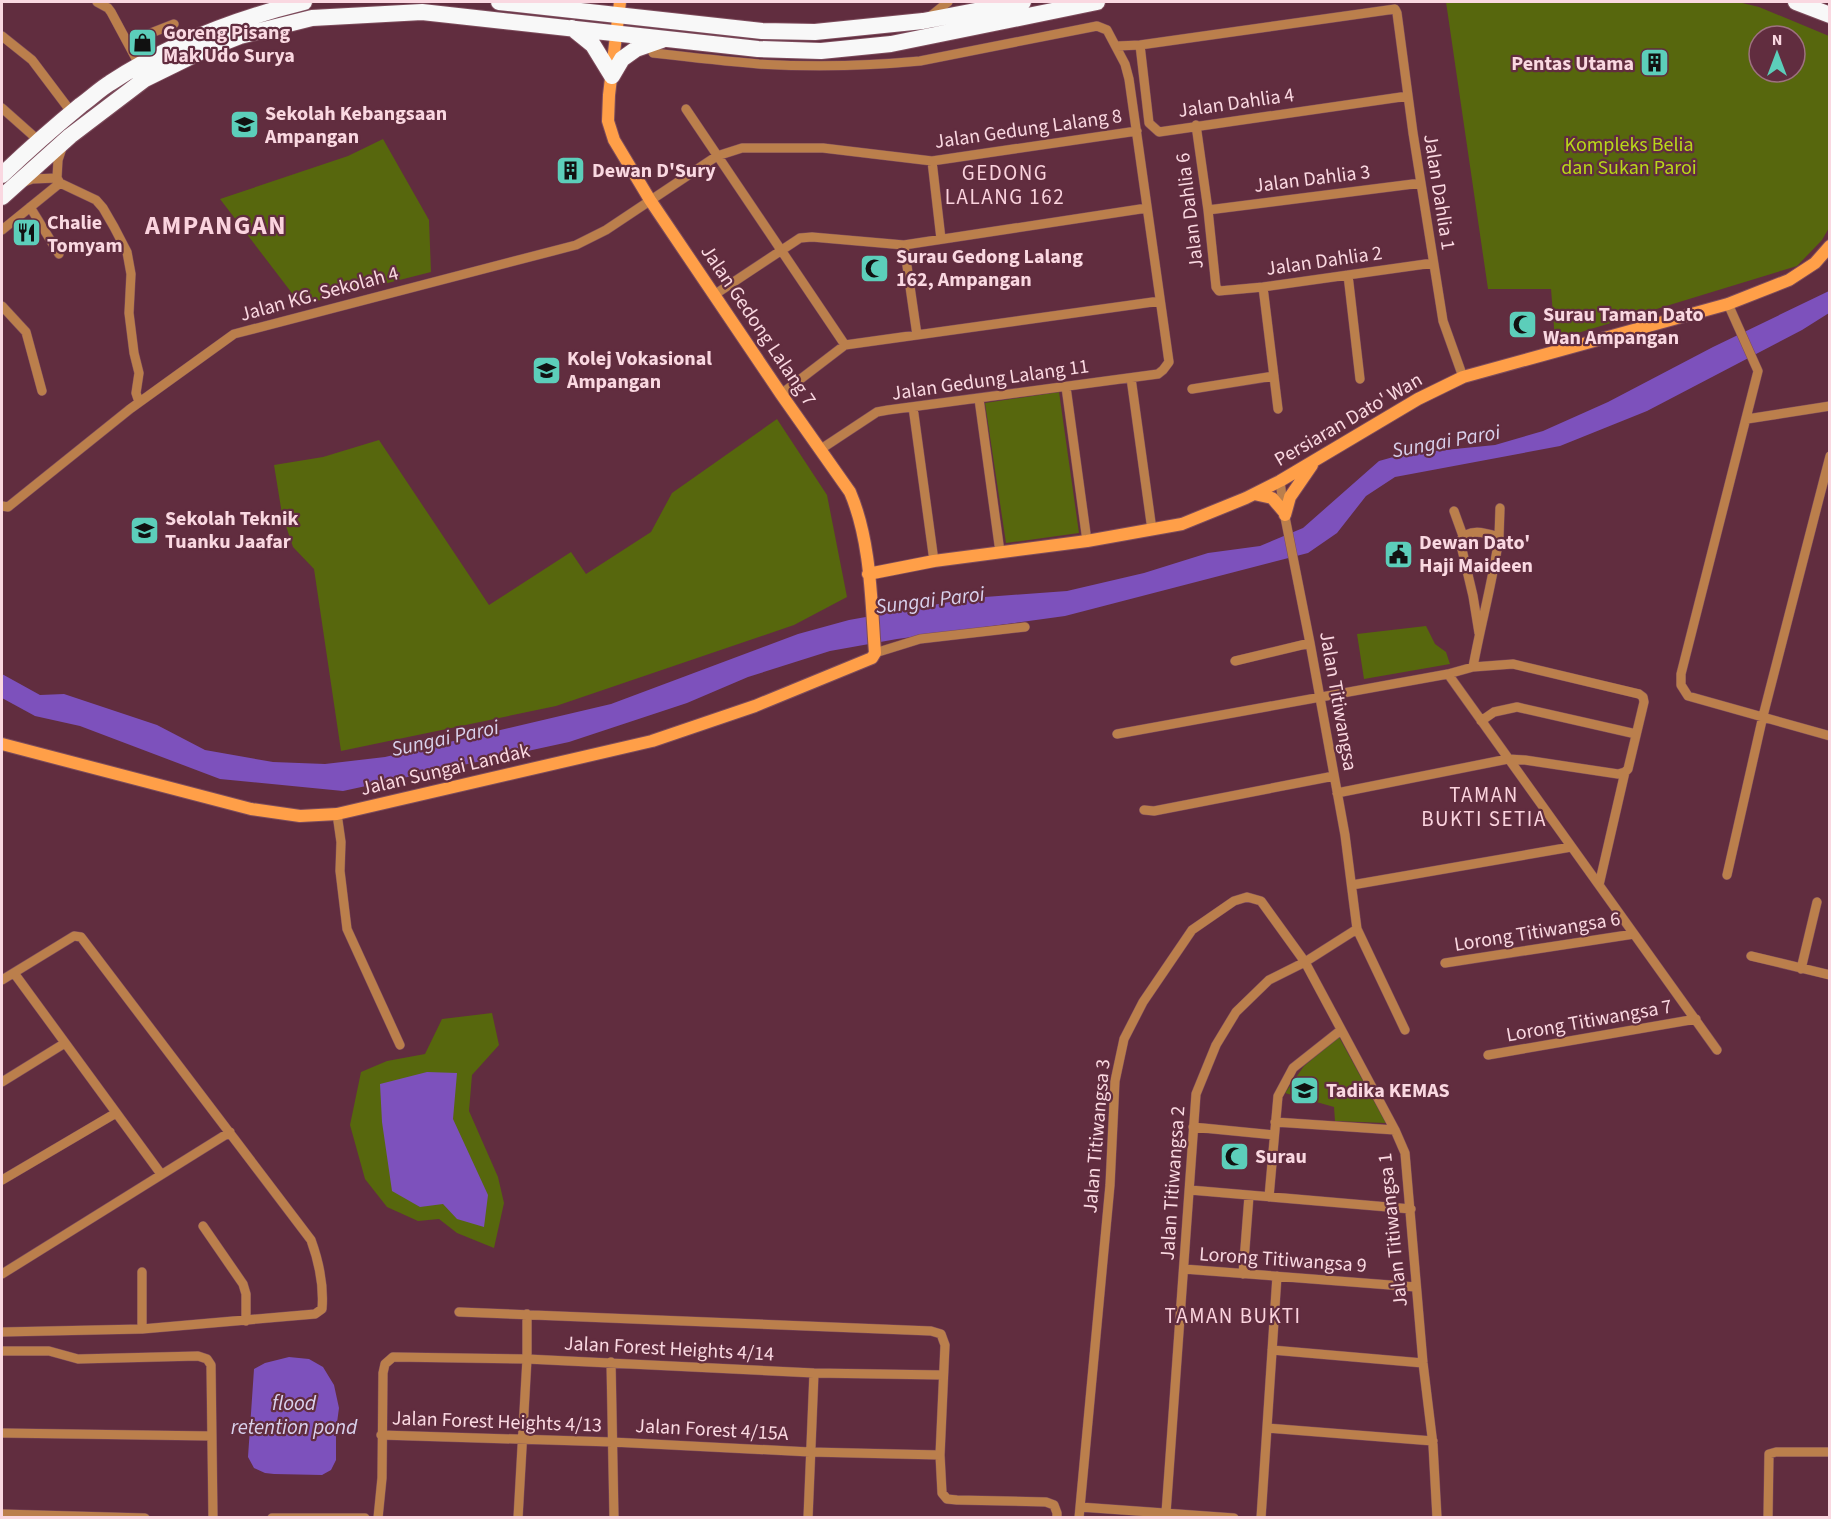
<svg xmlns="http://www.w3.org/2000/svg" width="1831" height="1519" font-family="'Source Sans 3',sans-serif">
<rect width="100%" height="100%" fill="#612d3f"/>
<path fill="#57670d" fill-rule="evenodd" d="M 1446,2 L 1738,2 L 1759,7 L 1829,36 L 1830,226 L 1822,240 L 1797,266 L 1555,340 L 1551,289 L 1488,289 ZM 1759,36 L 1795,36 L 1795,72 L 1759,72 Z
M 383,139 L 429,220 L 431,272 L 301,305 L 220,199 L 348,156 Z
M 1059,392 L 1079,533 L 1006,543 L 985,403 Z
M 777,419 L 827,495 L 847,597 L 794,625 L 556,706 L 341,751 L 314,569 L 293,547 L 282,514 L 274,465 L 323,457 L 379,440 L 489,605 L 571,552 L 586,574 L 651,532 L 672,493 Z
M 1426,626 L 1435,644 L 1446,652 L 1450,664 L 1364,679 L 1357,634 Z
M 492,1013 L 499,1045 L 472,1075 L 469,1111 L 498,1177 L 504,1203 L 494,1248 L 457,1233 L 439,1219 L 418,1221 L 387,1207 L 365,1179 L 350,1125 L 361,1072 L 387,1061 L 425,1054 L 442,1019 Z
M 1339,1037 L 1386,1123 L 1335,1121 L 1334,1107 L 1285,1093 L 1304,1066 Z"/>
<path fill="#7d51bc" d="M 1829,291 L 1829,313 L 1802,330 L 1647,411 L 1560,446 L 1395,477 L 1366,496 L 1337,533 L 1308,553 L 1065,616 L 897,639 L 830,651 L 748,677 L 687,703 L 569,742 L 343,791 L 220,779 L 80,726 L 35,716 L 2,698 L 2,674 L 40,695 L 64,694 L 157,725 L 205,750 L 273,762 L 325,764 L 385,757 L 611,704 L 798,634 L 849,620 L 972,598 L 1067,591 L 1144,573 L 1208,553 L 1260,546 L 1303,528 L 1379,461 L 1404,454 L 1495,445 L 1543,431 L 1608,402 L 1713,347 Z
M 427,1072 L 457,1073 L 453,1119 L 488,1195 L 484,1227 L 457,1219 L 443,1204 L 420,1207 L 392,1191 L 382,1122 L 380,1084 Z
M 289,1357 L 309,1359 L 323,1367 L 334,1385 L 339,1408 L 336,1430 L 336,1460 L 331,1470 L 322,1475 L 274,1474 L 265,1473 L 254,1468 L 248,1457 L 254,1369 L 265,1363 Z"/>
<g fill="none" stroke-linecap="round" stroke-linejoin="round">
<defs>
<path id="street" d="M 97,2 L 108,8 L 111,12 L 140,66
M 932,15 L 948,2
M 2,36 L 32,60 L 72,113
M 128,42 L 174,24
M 1140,45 L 1149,123 L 1159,132 L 1408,96
M 1117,46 L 1140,45 L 1395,9 L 1397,13 L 1413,133 L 1443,321 L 1463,377
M 653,53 C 688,57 724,61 759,64 C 812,67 867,66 920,61 L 1097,26 L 1107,30 L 1125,64 L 1129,79 L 1169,362 L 1163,370 L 1158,374 L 888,410 L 877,412 L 821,449
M 2,108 L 38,140
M 686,109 L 845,345
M 1196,125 L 1208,210 L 1216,287 L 1219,291 L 1263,287 L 1433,263
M 62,148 L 58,160 L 57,178 L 60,183 L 96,200 L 103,208 L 114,227 L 127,252 L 131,274 L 129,313 L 134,353 L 139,373 L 136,393 L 139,402
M 932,161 L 941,239
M 24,182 L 32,179 L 57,178
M 30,207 L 59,254
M 1208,210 L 1421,183
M 2,230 L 60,183
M 904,245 L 917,335
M 1348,275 L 1360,379
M 1263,287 L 1278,409
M 714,295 L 800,238 L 812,237 L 904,245 L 1147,208
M 1728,304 L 1758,371 L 1681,674 L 1681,685 L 1688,696 L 1830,736
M 2,306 L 26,332 L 42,391
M 1131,378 L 1152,530
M 1066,387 L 1087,541
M 1192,389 L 1274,376
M 781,394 L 845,345 L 1160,301
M 979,399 L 1000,552
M 913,407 L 934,561
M 1747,419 L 1830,406
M 1280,481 L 1284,512 L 1310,643 L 1345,835 L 1357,929 L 1405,1030
M 2,506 L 8,507 L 130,409 L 234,334 L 576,245 L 606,230 L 717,156 L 742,148 L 823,148 L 932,161 L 1137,131
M 1454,511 L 1463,536
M 1499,537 L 1500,508
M 875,653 L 920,639 L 1025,627
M 1235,661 L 1310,643
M 1473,667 C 1481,623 1493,581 1499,537 C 1486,533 1469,527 1460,541 L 1473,596 L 1479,633
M 1448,674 L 1717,1050
M 1481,721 L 1494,712 L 1517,707 L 1636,734
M 1117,734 L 1448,674 L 1473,667 L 1513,664 L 1639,694 L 1643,697 L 1644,702 L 1628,769 L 1625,772 L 1618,774 L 1525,760 L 1508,759 L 1337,793
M 1144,810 L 1154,811 L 1334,776
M 337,814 L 341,842 L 340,871 L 347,929 L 400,1045
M 1727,875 L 1763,716 L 1830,456
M 1352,885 L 1571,847
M 1599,885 L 1625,772
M 1751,956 L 1830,975
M 1445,963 L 1634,934
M 1801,969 L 1817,902
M 14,973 L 161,1174
M 2,980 L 74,936 L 81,937 L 311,1240 C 319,1262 324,1285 322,1309 L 315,1314 L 142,1329 L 2,1332
M 1488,1055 L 1696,1019
M 2,1082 L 65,1043
M 1275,1122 L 1395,1130
M 1193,1127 L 1274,1135
M 2,1180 L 116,1113
M 1190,1190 L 1411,1209
M 1269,1197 L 1278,1096 L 1293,1068 L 1341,1030
M 203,1226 L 243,1284 L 246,1294 L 246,1321
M 1184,1269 L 1416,1287
M 142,1272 L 142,1329
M 2,1274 L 230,1132
M 1243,1274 L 1249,1196
M 459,1312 L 931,1331 L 941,1334 L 945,1345 L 940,1455 L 942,1493 L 947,1499 L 957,1500 L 1046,1502 L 1054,1505 L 1057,1513 L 1057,1518
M 1272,1350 L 1423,1363
M 2,1351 L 49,1351 L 78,1359 L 198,1356 L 207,1359 L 211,1365 L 213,1518
M 611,1362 L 614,1518
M 1267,1428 L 1433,1441
M 2,1433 L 212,1436
M 381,1435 L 612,1442 L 810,1452 L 940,1455
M 1080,1507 L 1234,1518
M 1166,1513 L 1196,1094 L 1216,1045 L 1236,1012 L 1269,980 L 1305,962 L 1357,929
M 2,1514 L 145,1518
M 272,1518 L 365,1518
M 378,1518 L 382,1478 L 383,1373 L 385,1364 L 393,1357 L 527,1359 L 814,1373 L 943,1375
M 518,1518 L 527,1359 L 527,1314
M 808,1518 L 814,1373
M 1079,1518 L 1110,1185 L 1115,1081 L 1124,1039 L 1143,1002 L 1192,930 L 1234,901 L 1247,897 L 1261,901 L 1305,962 L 1395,1130 L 1405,1153 L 1423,1363 L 1433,1445 L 1437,1518
M 1261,1518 L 1277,1276
M 1768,1518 L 1769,1454 L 1776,1452 L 1830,1452"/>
<path id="secondary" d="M 1254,494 L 1272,498 L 1284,512
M 1285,515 L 1290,497 L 1312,465
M 868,574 L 934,561 L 1087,541 L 1182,524 L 1246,498 L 1280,481 L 1418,399 L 1463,377 L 1728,304 L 1789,280 L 1815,263 L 1830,246
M 2,744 L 251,809 L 300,816 L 337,814 L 652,741 L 755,706 L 872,658 L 875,653 C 871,600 871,541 850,492 L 781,394 L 650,200 L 614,140 L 608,121 L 609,95 L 620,2"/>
<path id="highway" d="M 499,2 L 762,31 L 815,32 L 923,21 L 1023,2
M 1796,2 L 1830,15
M 572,28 L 593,45 L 612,76 L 622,59 L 636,49 L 662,40
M 2,175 C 28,150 53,128 81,105 C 91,98 100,89 110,83 C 171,43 235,19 304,2
M 2,197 L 70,136 L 145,79 L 202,51 L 240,36 L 312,18 L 422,12 L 758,49 L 821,51 L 891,44 L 1097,2"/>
</defs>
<use href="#street" stroke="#7d4c5c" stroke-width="10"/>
<use href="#secondary" stroke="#7d4c5c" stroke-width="14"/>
<use href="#highway" stroke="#7d4c5c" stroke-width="18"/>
<use href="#street" stroke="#bb7f4c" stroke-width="9"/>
<use href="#secondary" stroke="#ff9f48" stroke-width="12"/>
<use href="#highway" stroke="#f8f8f8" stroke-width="16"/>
</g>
<defs>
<symbol id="shop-square" viewBox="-11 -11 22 22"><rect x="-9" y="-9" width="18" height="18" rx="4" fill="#5cceba" stroke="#612d3f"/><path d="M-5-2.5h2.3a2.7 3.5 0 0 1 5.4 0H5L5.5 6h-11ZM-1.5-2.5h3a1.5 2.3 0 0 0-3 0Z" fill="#111"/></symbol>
<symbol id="building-square" viewBox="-11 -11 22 22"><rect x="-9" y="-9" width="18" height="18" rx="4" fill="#5cceba" stroke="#612d3f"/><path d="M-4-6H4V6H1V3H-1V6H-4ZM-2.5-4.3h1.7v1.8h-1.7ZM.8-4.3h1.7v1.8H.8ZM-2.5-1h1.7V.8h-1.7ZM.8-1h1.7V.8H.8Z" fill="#111"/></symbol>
<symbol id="school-square" viewBox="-11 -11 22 22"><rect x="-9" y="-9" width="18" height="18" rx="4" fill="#5cceba" stroke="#612d3f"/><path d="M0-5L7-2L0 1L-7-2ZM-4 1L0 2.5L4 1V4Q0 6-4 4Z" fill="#111"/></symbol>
<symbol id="restaurant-square" viewBox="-11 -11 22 22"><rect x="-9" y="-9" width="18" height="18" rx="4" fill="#5cceba" stroke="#612d3f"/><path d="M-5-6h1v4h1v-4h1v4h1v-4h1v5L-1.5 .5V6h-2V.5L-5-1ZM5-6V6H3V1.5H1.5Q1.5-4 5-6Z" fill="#111"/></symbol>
<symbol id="mosque-square" viewBox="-11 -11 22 22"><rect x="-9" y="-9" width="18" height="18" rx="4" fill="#5cceba" stroke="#612d3f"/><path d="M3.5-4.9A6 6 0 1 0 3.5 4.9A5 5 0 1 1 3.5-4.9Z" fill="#111"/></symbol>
<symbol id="civic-square" viewBox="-11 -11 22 22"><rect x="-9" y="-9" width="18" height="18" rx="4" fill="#5cceba" stroke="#612d3f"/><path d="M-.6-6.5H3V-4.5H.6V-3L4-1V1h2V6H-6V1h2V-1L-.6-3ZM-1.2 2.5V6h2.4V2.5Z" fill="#111"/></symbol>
</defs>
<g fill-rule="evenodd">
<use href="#shop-square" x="126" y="26" width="33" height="33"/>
<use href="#building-square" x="1638" y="46" width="33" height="33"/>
<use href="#school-square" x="228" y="108" width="33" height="33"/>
<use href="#building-square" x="554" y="154" width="33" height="33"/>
<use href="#restaurant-square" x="10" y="216" width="33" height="33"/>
<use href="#mosque-square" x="858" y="252" width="33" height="33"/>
<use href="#mosque-square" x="1506" y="308" width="33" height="33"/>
<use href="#school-square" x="530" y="354" width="33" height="33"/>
<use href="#school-square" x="128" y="514" width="33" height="33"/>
<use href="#civic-square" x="1382" y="538" width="33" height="33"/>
<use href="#school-square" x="1288" y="1074" width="33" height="33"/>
<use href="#mosque-square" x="1218" y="1140" width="33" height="33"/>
</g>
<g text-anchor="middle" stroke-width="4.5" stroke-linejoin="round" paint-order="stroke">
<g font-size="20" font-weight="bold" fill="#fad8e1" stroke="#612d3f" text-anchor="start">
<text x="163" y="39">Goreng Pisang<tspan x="163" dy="23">Mak Udo Surya</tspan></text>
<text x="1634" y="70" text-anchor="end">Pentas Utama</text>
<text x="265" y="120">Sekolah Kebangsaan<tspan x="265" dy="23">Ampangan</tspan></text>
<text x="592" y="177">Dewan D'Sury</text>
<text x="47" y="229">Chalie<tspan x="47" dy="23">Tomyam</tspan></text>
<text x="896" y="263">Surau Gedong Lalang<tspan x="896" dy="23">162, Ampangan</tspan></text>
<text x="1543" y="321">Surau Taman Dato<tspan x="1543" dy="23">Wan Ampangan</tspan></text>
<text x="567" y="365">Kolej Vokasional<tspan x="567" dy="23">Ampangan</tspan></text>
<text x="165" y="525">Sekolah Teknik<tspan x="165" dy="23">Tuanku Jaafar</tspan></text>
<text x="1419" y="549">Dewan Dato'<tspan x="1419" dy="23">Haji Maideen</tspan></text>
<text x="1326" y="1097">Tadika KEMAS</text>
<text x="1255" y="1163">Surau</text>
</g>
<g font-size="20" fill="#fad8e1" stroke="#612d3f">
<text transform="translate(1236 102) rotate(-8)" y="7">Jalan Dahlia 4</text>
<text transform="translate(1028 128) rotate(-8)" y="7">Jalan Gedung Lalang 8</text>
<text transform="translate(1312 178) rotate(-7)" y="7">Jalan Dahlia 3</text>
<text transform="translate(1440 192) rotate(81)" y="7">Jalan Dahlia 1</text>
<text transform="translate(1189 211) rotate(-97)" y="7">Jalan Dahlia 6</text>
<text transform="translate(1324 260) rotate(-8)" y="7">Jalan Dahlia 2</text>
<text transform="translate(319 293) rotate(-15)" y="7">Jalan KG. Sekolah 4</text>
<text transform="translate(759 325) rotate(56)" y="7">Jalan Gedong Lalang 7</text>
<text transform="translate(990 379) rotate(-8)" y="7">Jalan Gedung Lalang 11</text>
<text transform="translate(1348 419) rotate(-30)" y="7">Persiaran Dato' Wan</text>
<text transform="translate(1339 701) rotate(80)" y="7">Jalan Titiwangsa</text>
<text transform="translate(445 769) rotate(-13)" y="7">Jalan Sungai Landak</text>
<text transform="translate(1537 931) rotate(-9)" y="7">Lorong Titiwangsa 6</text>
<text transform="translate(1589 1020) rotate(-10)" y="7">Lorong Titiwangsa 7</text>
<text transform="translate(1096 1136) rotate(-85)" y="7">Jalan Titiwangsa 3</text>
<text transform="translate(1172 1183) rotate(-86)" y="7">Jalan Titiwangsa 2</text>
<text transform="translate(1392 1230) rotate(-96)" y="7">Jalan Titiwangsa 1</text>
<text transform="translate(1283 1259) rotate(4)" y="7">Lorong Titiwangsa 9</text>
<text transform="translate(669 1348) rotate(3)" y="7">Jalan Forest Heights 4/14</text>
<text transform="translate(497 1421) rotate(2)" y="7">Jalan Forest Heights 4/13</text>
<text transform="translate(712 1429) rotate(3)" y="7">Jalan Forest 4/15A</text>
</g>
<g font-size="20" fill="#b8d819" stroke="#612d3f">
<text x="1629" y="151">Kompleks Belia<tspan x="1629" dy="23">dan Sukan Paroi</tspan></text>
</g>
<g font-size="21" letter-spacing="1.5" fill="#fbd3de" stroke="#612d3f">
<text x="1005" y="180">GEDONG<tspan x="1005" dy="24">LALANG 162</tspan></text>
<text x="1484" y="802">TAMAN<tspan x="1484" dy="24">BUKTI SETIA</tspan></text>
<text x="1233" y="1323">TAMAN BUKTI</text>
</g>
<g font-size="21" font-style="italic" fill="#d9d1ec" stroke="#612d3f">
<text transform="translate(1446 441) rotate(-10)" y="7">Sungai Paroi</text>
<text transform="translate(930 600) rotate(-7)" y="7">Sungai Paroi</text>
<text transform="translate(445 738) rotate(-12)" y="7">Sungai Paroi</text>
<text x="294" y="1410">flood<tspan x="294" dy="24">retention pond</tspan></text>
</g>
<g font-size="26" font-weight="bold" letter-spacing="1.5" fill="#fbd3de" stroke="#612d3f">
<text x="216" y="234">AMPANGAN</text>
</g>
</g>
<rect width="1831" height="1519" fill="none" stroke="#fad8e1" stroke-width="6"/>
<g transform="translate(1777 54)"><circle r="28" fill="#612d3f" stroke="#9e7180" stroke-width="1.5"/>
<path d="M0-4.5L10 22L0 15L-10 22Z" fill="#5cceba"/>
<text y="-9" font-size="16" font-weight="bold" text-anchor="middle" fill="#fad8e1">N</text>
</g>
</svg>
